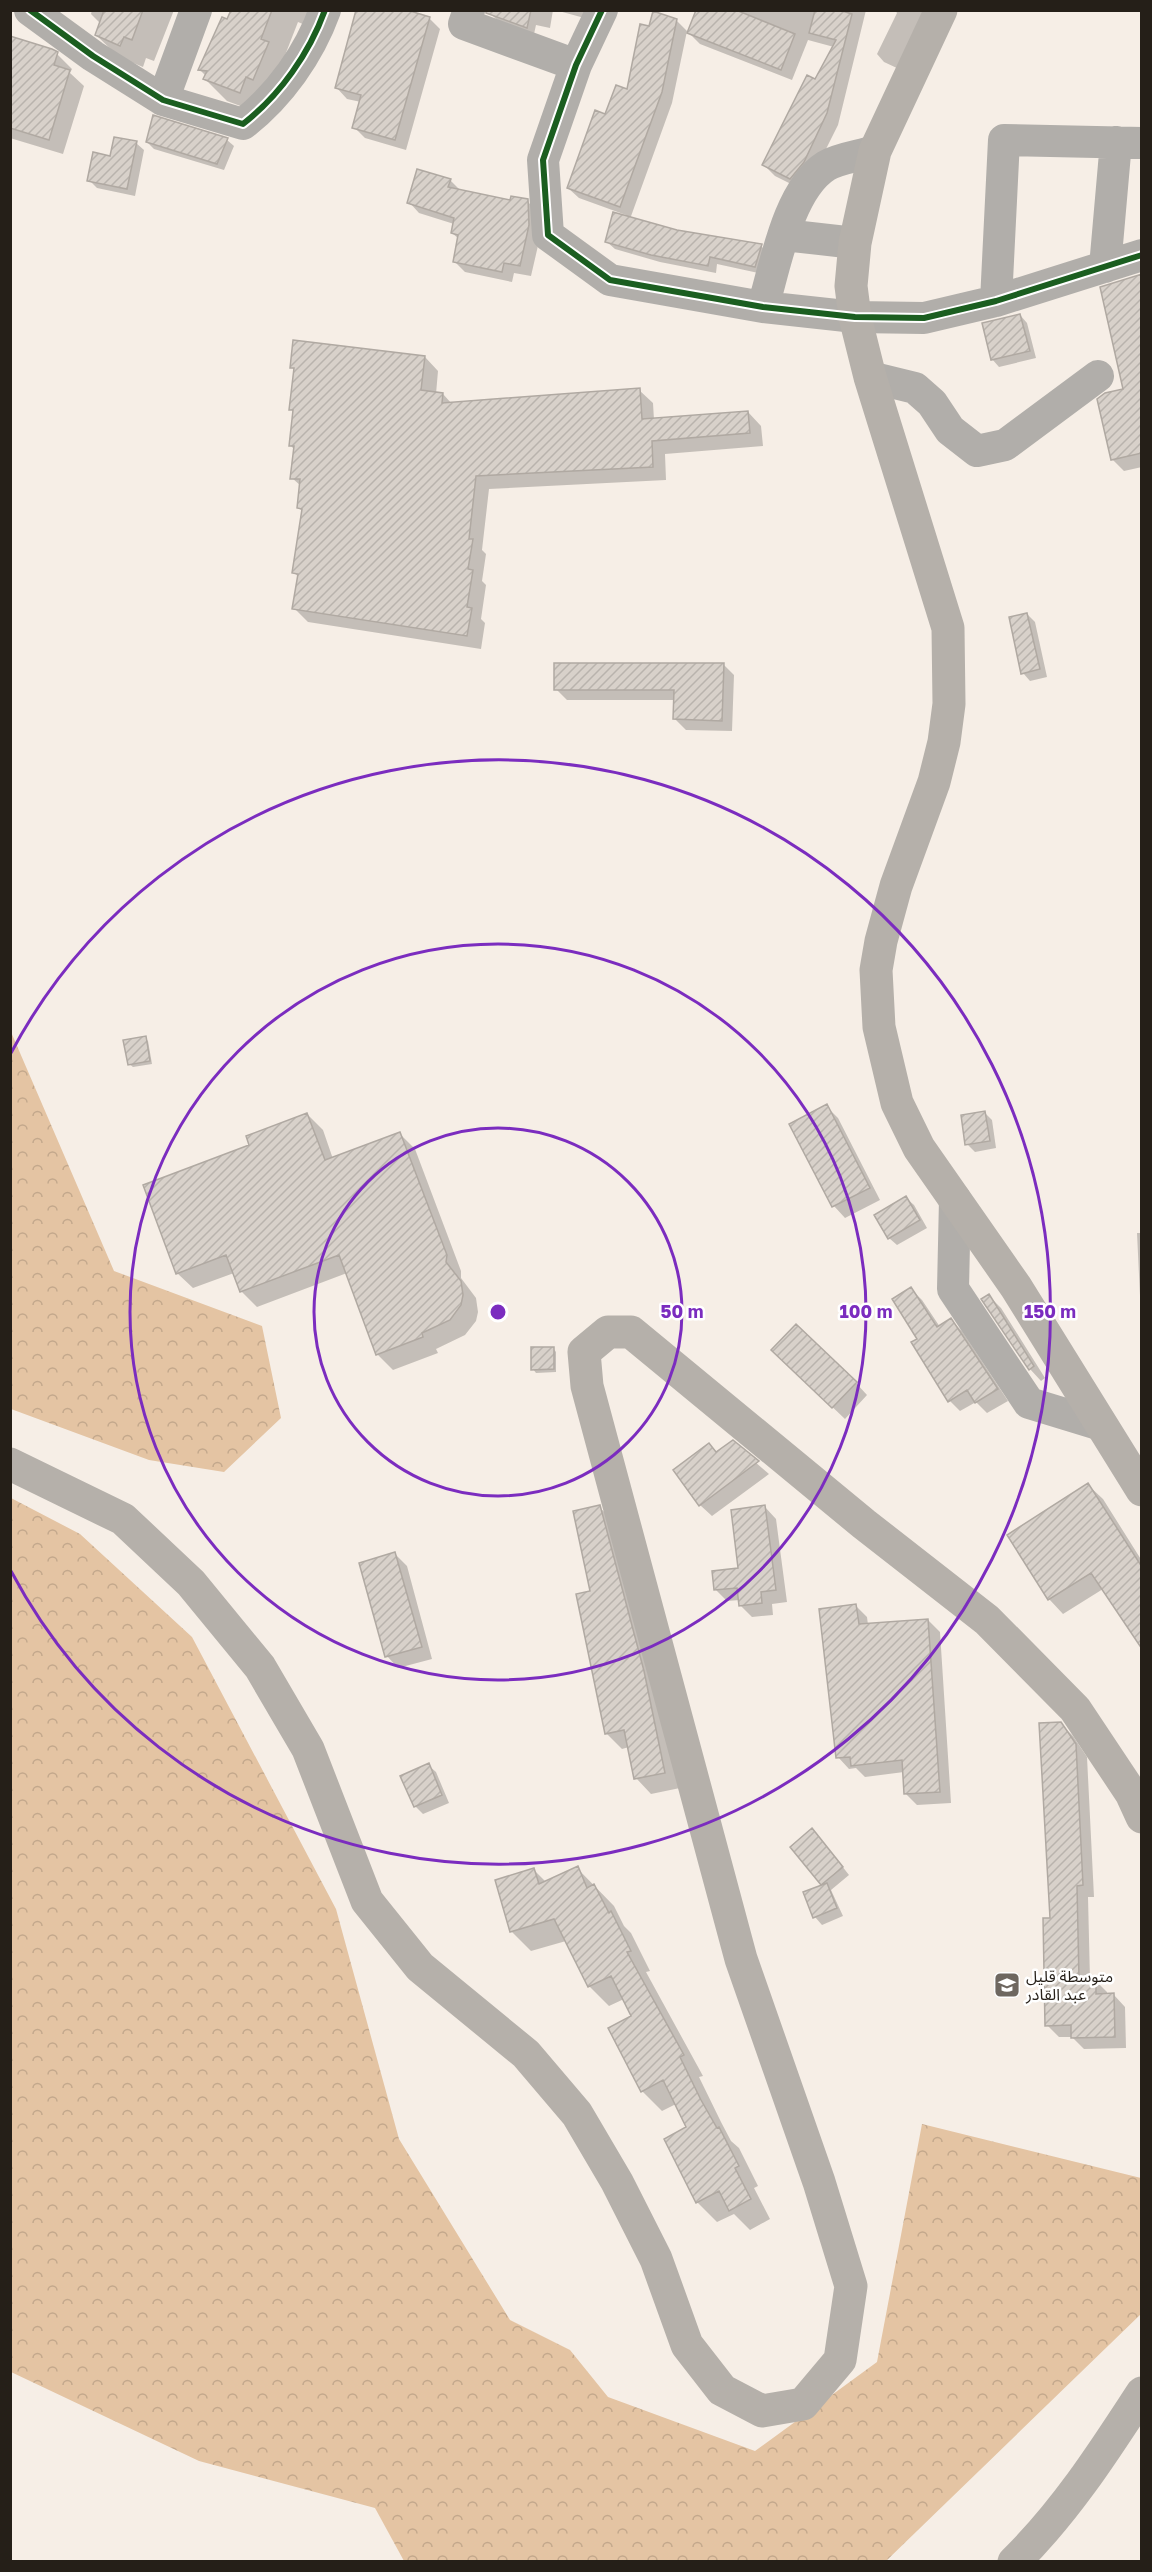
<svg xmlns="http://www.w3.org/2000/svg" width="1152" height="2572" font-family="'Golos Text','Noto Sans Arabic',sans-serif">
<defs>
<pattern id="forest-crowns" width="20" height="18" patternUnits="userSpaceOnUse" patternTransform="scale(1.5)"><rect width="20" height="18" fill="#e4c4a3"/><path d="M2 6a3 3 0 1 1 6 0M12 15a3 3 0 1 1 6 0" fill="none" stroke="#c3a88c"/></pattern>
<pattern id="building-hatch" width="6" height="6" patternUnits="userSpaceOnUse" patternTransform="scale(1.5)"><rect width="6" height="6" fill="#d8d1ca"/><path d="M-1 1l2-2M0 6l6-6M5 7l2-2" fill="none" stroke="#b9b3ad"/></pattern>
</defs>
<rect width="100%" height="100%" fill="#f6eee6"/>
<path fill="url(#forest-crowns)" d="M 11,1032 L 114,1271 L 262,1326 L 281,1418 L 224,1472 L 149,1460 L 11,1409 Z
M 11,1498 L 80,1534 L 192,1637 L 336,1909 L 399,2139 L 510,2320 L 570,2350 L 608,2397 L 755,2451 L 877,2362 L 922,2124 L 1141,2178 L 1141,2314 L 886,2561 L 404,2561 L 375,2508 L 199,2461 L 11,2372 Z"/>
<path fill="#0003" d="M 92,10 L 174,10 L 154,61 L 146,58 L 143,67 L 119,57 L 96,35 L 101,24 L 91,14 Z
M 232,10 L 311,10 L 305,25 L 298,22 L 262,114 L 227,101 L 205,79 L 206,76 L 200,70 Z
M 492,10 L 553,10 L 550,28 L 536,25 L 534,34 L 498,21 L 491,14 Z
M 555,10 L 590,10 L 588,19 Z
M 698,10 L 866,10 L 838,125 L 814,173 L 801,189 L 775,176 L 764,165 L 834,47 L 808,40 L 792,80 L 700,44 L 689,33 Z
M 895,10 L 921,10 L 926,15 L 899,69 L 884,62 L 877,54 L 897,13 Z
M 429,18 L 440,29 L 406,150 L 365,138 L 354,127 L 361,102 L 347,99 L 336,87 Z
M 676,20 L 687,31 L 672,103 L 630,219 L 677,231 L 761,246 L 768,253 L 763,274 L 717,264 L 716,273 L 660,262 L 615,249 L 607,242 L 626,215 L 579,198 L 568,188 L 606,116 L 628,91 L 650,28 Z
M 10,41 L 57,54 L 72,69 L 70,73 L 84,86 L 63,154 L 10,138 Z
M 227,140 L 234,146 L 224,170 L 154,149 L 147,142 Z
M 136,143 L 144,150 L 135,196 L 97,188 L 89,180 L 111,157 Z
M 450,180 L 461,191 L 512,202 L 527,201 L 538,212 L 540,237 L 531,276 L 514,273 L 512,282 L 465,272 L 454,261 L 459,239 L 452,233 L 454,224 L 419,213 L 409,202 Z
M 1141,276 L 1142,467 L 1124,471 L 1112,459 Z
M 1020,315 L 1027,323 L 1036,358 L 999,367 L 992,359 Z
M 425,357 L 438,371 L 436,394 L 443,394 L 452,404 L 639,390 L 653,403 L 654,420 L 748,412 L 761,426 L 763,446 L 665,454 L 666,480 L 489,489 L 482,550 L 486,554 L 482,581 L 486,585 L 481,619 L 485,623 L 481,649 L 308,622 L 294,608 L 299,577 L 294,573 L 303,512 L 298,507 L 301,486 L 292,478 L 295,450 L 290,445 L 294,413 L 291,409 L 295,370 L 291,367 Z
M 1027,614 L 1035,622 L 1047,677 L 1030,681 L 1023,673 Z
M 723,664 L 734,675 L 732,731 L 686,730 L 675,719 L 675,700 L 567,700 L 556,689 Z
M 145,1038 L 148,1041 L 152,1064 L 133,1067 L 129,1064 Z
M 826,1106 L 838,1118 L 880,1200 L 845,1218 L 834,1206 L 791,1124 Z
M 985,1113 L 992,1120 L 996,1148 L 975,1152 L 967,1144 Z
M 307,1114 L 323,1130 L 333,1159 L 400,1134 L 415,1149 L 461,1271 L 461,1278 L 476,1298 L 478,1312 L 476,1321 L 465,1335 L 436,1349 L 438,1353 L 393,1370 L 377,1354 L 347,1273 L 257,1307 L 241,1291 L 234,1273 L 193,1288 L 177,1273 L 251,1146 Z
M 906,1198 L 914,1205 L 927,1228 L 897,1245 L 889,1238 Z
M 1137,1233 L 1142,1233 L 1142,1298 L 1140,1296 Z
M 911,1289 L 922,1300 L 940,1327 L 951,1320 L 962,1331 L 1008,1401 L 987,1413 L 976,1402 L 960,1411 L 950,1401 L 919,1339 Z
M 989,1296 L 1001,1308 L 1045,1378 L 1041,1381 L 1030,1369 Z
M 553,1348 L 556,1352 L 556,1372 L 536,1373 L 533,1369 Z
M 785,1362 L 856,1383 L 867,1395 L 845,1419 Z
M 732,1442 L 769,1474 L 712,1516 L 700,1505 L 717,1453 Z
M 1088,1485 L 1103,1499 L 1142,1561 L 1142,1647 L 1103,1589 L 1063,1614 L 1049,1599 Z
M 599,1507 L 615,1522 L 680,1788 L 651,1794 L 636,1778 L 629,1747 L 622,1749 L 606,1733 L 591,1592 Z
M 765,1507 L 776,1519 L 787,1602 L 772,1604 L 773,1615 L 752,1617 L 740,1605 L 740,1600 L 727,1601 L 716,1590 L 740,1569 Z
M 395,1554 L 407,1566 L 432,1659 L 398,1668 L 387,1656 Z
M 856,1606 L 867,1617 L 868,1625 L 928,1620 L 940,1632 L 951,1803 L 917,1805 L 905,1793 L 904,1772 L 865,1777 L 856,1768 L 849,1769 L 838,1757 Z
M 1061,1724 L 1073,1736 L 1087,1757 L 1094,1897 L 1088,1897 L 1090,1980 L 1095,1980 L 1107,1992 L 1107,1995 L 1114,1995 L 1125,2007 L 1126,2048 L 1084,2049 L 1072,2037 L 1059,2037 L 1047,2025 Z
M 428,1765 L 436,1772 L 449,1803 L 423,1814 L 415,1806 Z
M 820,1838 L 849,1875 L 831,1890 L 843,1916 L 822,1925 L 815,1917 L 824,1886 L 792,1847 Z
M 577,1868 L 614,1906 L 624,1926 L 631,1933 L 650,1971 L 646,1972 L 703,2076 L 699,2077 L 721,2122 L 731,2141 L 739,2148 L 758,2186 L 754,2188 L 770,2219 L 750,2230 L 734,2214 L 717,2222 L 697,2202 L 688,2127 L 676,2104 L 662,2111 L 642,2091 L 633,2017 L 624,1999 L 609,2006 L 589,1986 L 566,1941 L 531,1951 L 511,1931 L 534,1870 L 546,1882 Z"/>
<path fill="url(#building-hatch)" stroke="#b0a9a2" stroke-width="1.5" d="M 104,10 L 143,10 L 132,40 L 124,37 L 120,46 L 95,35 Z
M 231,10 L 272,10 L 261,39 L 269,42 L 253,80 L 246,77 L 240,93 L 203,79 L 207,71 L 198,70 L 222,17 L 227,19 Z
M 356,10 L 407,10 L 430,17 L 395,140 L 352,128 L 361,95 L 335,88 Z
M 486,10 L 531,10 L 527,28 L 486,13 Z
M 696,10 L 736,10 L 795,34 L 781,70 L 687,33 Z
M 815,10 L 839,10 L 852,14 L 827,113 L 804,162 L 790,179 L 762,165 L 807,75 L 815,79 L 836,40 L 809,33 Z
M 653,11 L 677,19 L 662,92 L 620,207 L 567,188 L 595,110 L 605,114 L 616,85 L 627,89 L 640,24 L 649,26 Z
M 10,36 L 52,49 L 58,52 L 54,65 L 70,70 L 49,140 L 10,128 Z
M 153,115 L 228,138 L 217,164 L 146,142 Z
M 114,137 L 137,141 L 127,189 L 87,181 L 93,152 L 110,156 Z
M 417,169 L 451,179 L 448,187 L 510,200 L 511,196 L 528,199 L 529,225 L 520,266 L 504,263 L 502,272 L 453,262 L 458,235 L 451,233 L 454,218 L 407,203 Z
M 613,212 L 677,230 L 762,244 L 755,267 L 710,257 L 708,266 L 651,255 L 605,242 Z
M 1142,274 L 1142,453 L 1111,460 L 1097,399 L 1105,393 L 1123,389 L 1100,287 Z
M 1020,314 L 1030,351 L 991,360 L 982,323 Z
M 293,340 L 425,356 L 421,390 L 443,393 L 442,403 L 640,388 L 642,419 L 748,411 L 750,433 L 652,441 L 653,467 L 476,476 L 469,539 L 473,539 L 468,569 L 473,570 L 467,607 L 472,608 L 467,636 L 292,609 L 298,574 L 292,573 L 302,509 L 297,508 L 300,479 L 290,479 L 294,446 L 289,446 L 293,410 L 289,410 L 294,368 L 290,368 Z
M 1027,613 L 1040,669 L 1021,674 L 1009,617 Z
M 554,663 L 724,663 L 722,721 L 673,719 L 674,690 L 554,690 Z
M 146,1036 L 150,1061 L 128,1065 L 123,1040 Z
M 827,1104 L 870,1188 L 832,1207 L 789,1124 Z
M 985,1111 L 990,1141 L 965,1145 L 961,1115 Z
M 307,1113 L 325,1160 L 400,1132 L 447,1255 L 446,1262 L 461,1281 L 463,1295 L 461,1305 L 450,1320 L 422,1333 L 423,1337 L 376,1355 L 339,1255 L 240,1292 L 226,1255 L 176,1274 L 143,1185 L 249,1145 L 246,1136 Z
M 906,1196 L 920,1220 L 888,1239 L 874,1215 Z
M 911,1287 L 937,1327 L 951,1318 L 998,1389 L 975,1403 L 967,1390 L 948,1402 L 911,1342 L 917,1339 L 892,1299 Z
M 989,1294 L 1034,1366 L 1029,1370 L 981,1299 Z
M 796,1324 L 857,1382 L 832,1408 L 771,1350 Z
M 531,1347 L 554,1347 L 554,1369 L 531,1370 Z
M 733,1440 L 759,1461 L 699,1506 L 673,1470 L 709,1443 L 716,1452 Z
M 1088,1483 L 1142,1567 L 1142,1649 L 1091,1573 L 1048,1600 L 1007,1535 Z
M 600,1505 L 644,1671 L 665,1773 L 634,1779 L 624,1730 L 605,1734 L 576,1594 L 590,1591 L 573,1511 Z
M 765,1505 L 776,1590 L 761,1592 L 762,1603 L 739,1606 L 737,1588 L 714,1590 L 712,1571 L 738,1568 L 731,1510 Z
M 395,1552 L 422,1647 L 385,1657 L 359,1563 Z
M 856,1604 L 859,1624 L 928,1619 L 940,1792 L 904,1794 L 902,1760 L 851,1766 L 850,1757 L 836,1758 L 819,1609 Z
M 1061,1722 L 1076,1744 L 1083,1885 L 1077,1886 L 1079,1979 L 1096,1978 L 1096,1994 L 1114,1993 L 1115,2037 L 1071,2038 L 1071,2025 L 1045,2026 L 1043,1918 L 1050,1918 L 1039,1723 Z
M 429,1763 L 442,1795 L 414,1807 L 400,1776 Z
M 812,1828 L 843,1867 L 821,1885 L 790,1847 Z
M 578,1866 L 587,1888 L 594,1884 L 609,1913 L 611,1911 L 631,1951 L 627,1952 L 684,2055 L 680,2057 L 701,2100 L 717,2128 L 719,2127 L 739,2166 L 735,2168 L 751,2199 L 729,2211 L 719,2191 L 696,2203 L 664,2139 L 686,2127 L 663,2080 L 641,2092 L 608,2028 L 631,2016 L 611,1976 L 588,1987 L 554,1919 L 510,1932 L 495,1880 L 534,1868 L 539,1884 Z
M 827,1883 L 837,1908 L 813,1918 L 803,1892 Z"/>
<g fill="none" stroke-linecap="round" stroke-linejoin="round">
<path stroke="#b1aeaa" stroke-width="32" d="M 30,10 L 93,56 L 163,100 L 243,124 C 280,95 309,54 325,10
M 469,10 L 464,24 L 576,65
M 602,10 L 576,65 L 543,160 L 548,235 L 610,280 L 763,307 L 855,317 L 924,318 L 996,301 L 1142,255
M 163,100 L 196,10
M 784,235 L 855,243
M 1105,267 L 1116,142
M 996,301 L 1004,140 L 1142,143
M 763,307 C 775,267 788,190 826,166 C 839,158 860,156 875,151
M 870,377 L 915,388 L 932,403 L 950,430 L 977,451 L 1005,445 L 1098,376
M 955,1199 L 953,1289 L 1029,1403 L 1101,1425"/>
<path stroke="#b5b0aa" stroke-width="33" d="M 941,10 L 875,151 L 855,243 L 851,286 L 855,317 L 870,377 L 948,628 L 949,704 L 944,742 L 934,782 L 896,886 L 881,941 L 876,970 L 879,1027 L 897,1103 L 919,1148 L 1016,1287 L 1142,1490
M 10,1464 L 123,1519 L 191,1583 L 260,1667 L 308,1749 L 367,1901 L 420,1967 L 526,2054 L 577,2114 L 617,2182 L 656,2259 L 687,2345 L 722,2390 L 762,2411 L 803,2404 L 840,2360 L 851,2286 L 819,2182 L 741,1959 L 587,1386 L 584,1352 L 608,1332 L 631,1332 L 864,1524 L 987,1620 L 1075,1709 L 1131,1793 L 1142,1817
M 1014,2562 C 1065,2512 1103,2453 1142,2393"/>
<defs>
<path id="cycleway" d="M 30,10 L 93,56 L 163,100 L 243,124 C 280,95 309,54 325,10
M 602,10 L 576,65 L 543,160 L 548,235 L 610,280 L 763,307 L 855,317 L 924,318 L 996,301 L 1142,255"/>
</defs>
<use href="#cycleway" stroke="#fff" stroke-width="10"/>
<use href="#cycleway" stroke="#1b5e20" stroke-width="6"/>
</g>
<g fill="none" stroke="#7b2cbf" stroke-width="3">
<circle cx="498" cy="1312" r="184"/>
<circle cx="498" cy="1312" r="368"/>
<path d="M11 1053A552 552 0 1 1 11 1571"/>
</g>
<defs>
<symbol id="school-square" viewBox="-11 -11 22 22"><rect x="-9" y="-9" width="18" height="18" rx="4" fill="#6e6760" stroke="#fff"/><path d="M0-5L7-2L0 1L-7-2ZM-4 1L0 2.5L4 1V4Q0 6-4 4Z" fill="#fff"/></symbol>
</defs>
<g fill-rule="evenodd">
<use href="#school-square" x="992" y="1970" width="30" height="30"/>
</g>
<g text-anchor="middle" stroke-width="5" stroke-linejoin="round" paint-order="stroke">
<g font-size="16" fill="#251f18" stroke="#fff" text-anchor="start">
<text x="1026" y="1982">متوسطة قليل<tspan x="1026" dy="18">عبد القادر</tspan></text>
</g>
</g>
<circle cx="498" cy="1312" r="9" fill="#7b2cbf" stroke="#fff" stroke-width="3"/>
<g font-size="18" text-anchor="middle" font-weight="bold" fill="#7b2cbf" stroke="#fff" stroke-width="5" stroke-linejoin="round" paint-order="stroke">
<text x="682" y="1318">50 m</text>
<text x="866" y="1318">100 m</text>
<text x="1050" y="1318">150 m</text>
</g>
<rect width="1152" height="2572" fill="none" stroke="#251f18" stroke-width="24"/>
</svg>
